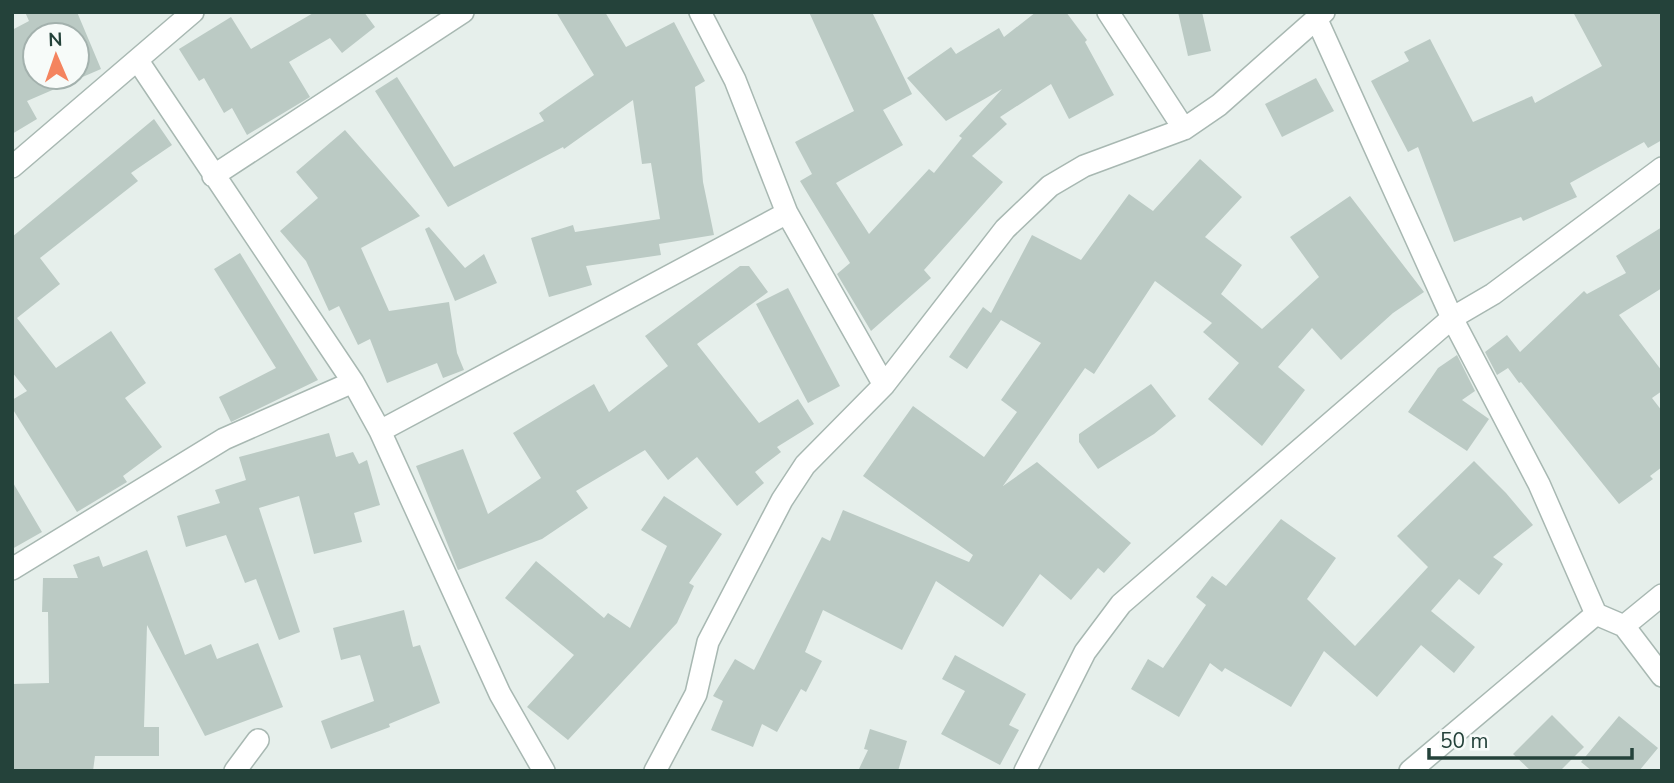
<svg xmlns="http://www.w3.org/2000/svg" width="1674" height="783" font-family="'Nunito Sans',sans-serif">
<rect width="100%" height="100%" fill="#e6efeb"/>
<path fill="#bbcac4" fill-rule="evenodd" d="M 25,12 L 77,12 L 101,69 L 27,101 L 37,119 L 12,134 L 12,30 L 29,21 ZM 35,35 L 77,35 L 77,77 L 35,77 Z
M 315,12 L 364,12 L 375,27 L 342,53 L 330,38 L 289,62 L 310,97 L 247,135 L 232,108 L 224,113 L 204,78 L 199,81 L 179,49 L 231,17 L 251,49 Z
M 556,12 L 605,12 L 626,47 L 674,22 L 705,81 L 695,87 L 703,182 L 714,235 L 659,244 L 661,255 L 586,266 L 592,285 L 549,297 L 531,238 L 573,225 L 575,232 L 660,219 L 651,163 L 642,164 L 633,100 L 564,149 L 563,147 L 448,207 L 375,91 L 397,77 L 454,167 L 544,121 L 539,113 L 594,75 Z
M 809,12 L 872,12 L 912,94 L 883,110 L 903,145 L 836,183 L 869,234 L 929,169 L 934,173 L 962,138 L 959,136 L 1002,89 L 946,121 L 907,78 L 951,47 L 956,54 L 999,28 L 1004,37 L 1036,12 L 1066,12 L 1087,40 L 1085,42 L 1114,95 L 1069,119 L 1051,84 L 1000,117 L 1007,124 L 972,156 L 1003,182 L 924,270 L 931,278 L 871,331 L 837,274 L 850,263 L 800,181 L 812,174 L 795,142 L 854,111 Z
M 1178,12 L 1202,12 L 1211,51 L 1188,56 Z
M 1573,12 L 1662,12 L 1662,140 L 1648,148 L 1644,142 L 1570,183 L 1577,197 L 1523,221 L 1521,217 L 1454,242 L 1418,147 L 1408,152 L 1371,81 L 1409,61 L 1404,52 L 1430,39 L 1473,122 L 1532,96 L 1535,103 L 1602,66 Z
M 1316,78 L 1334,111 L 1282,137 L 1265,104 Z
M 154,119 L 172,145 L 131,173 L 138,181 L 40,258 L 60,284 L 17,318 L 56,368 L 111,331 L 146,383 L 125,398 L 162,447 L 123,476 L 127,482 L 77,512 L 12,408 L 12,400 L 27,391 L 12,372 L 12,237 Z
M 345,130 L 420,216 L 361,248 L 389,311 L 449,302 L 457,353 L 464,370 L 443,378 L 437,363 L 387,383 L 370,339 L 358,345 L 339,306 L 329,311 L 306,261 L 280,231 L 318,198 L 296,172 Z
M 1200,159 L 1242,197 L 1205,237 L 1242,265 L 1221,294 L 1262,329 L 1319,277 L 1290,237 L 1350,196 L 1424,292 L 1393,313 L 1341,360 L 1312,328 L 1278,367 L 1305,390 L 1262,446 L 1208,399 L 1239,363 L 1203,332 L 1212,323 L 1155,281 L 1094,374 L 1085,368 L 1003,486 L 1037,462 L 1131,543 L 1104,573 L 1098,568 L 1071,600 L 1040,574 L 1003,627 L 936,581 L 902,650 L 823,610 L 805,652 L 822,661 L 806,692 L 801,689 L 777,732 L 762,724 L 753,747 L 711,730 L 723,701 L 713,696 L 735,659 L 754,670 L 822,537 L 830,541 L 843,510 L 969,562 L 973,555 L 863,476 L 913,406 L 984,457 L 1017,412 L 1001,400 L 1041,343 L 1001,320 L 967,369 L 949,357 L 983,307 L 991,313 L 1032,235 L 1081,260 L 1129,194 L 1153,211 Z
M 429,227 L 465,268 L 484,254 L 497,283 L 455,301 L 425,229 Z
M 1662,227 L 1662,288 L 1619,315 L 1662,371 L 1662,391 L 1652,398 L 1662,411 L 1662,467 L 1650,476 L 1653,479 L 1619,504 L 1521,382 L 1519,383 L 1508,368 L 1497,375 L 1485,352 L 1507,335 L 1520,352 L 1584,291 L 1587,294 L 1626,273 L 1616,256 Z
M 240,253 L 318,380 L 231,422 L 219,397 L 276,368 L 214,269 Z
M 740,266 L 749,266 L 768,292 L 697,344 L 759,423 L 798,399 L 814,424 L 777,447 L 781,452 L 755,472 L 764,483 L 737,506 L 697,457 L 668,480 L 645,450 L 576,491 L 588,508 L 542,539 L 458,570 L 416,466 L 463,449 L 488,514 L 541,478 L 513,433 L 594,384 L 609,412 L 668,366 L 645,336 Z
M 788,288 L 840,386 L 808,403 L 756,304 Z
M 1457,355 L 1475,391 L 1462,400 L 1489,419 L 1467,451 L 1408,412 L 1438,368 Z
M 1151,384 L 1176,416 L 1154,434 L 1098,469 L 1079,442 L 1079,434 Z
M 329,433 L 336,457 L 353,452 L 359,464 L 367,460 L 380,505 L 354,513 L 362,542 L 314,554 L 299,496 L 259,508 L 300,632 L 279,640 L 256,579 L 245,583 L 226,535 L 186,547 L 177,516 L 220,503 L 215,490 L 246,480 L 239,457 Z
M 1474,461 L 1506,493 L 1533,525 L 1493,557 L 1503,564 L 1479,595 L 1459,579 L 1431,611 L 1475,647 L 1454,673 L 1421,645 L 1377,697 L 1324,651 L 1291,707 L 1225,668 L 1222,672 L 1210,663 L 1179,717 L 1131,689 L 1148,659 L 1163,668 L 1206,605 L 1196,597 L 1212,576 L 1226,586 L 1281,519 L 1336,558 L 1307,599 L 1355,646 L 1428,567 L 1397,536 Z
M 12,481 L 42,532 L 12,549 Z
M 664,496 L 722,534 L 689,583 L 694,586 L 677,623 L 568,740 L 527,707 L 574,655 L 505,598 L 536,561 L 604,618 L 608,613 L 630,628 L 667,546 L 641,530 Z
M 147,550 L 185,655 L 211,644 L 217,659 L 258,643 L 283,707 L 205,736 L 147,625 L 144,727 L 159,727 L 159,756 L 95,756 L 93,771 L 12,771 L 12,684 L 49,683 L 48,612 L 42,612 L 43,578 L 78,578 L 73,565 L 99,556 L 103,567 Z
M 404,610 L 413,647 L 420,645 L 440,703 L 389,724 L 390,727 L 331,749 L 321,721 L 374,701 L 360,655 L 341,660 L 333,628 Z
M 955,655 L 1026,694 L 1009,725 L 1019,730 L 1000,765 L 941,734 L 965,691 L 942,679 Z
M 1552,715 L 1584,747 L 1560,771 L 1531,771 L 1513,754 Z
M 1619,716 L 1658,748 L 1639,771 L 1592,771 L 1581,762 Z
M 870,729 L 907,741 L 898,771 L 858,771 L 868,750 L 864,749 Z"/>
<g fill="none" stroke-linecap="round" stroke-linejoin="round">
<defs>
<path id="minor" d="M 700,12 L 735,80 L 787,213 L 884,385
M 1108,12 L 1184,129
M 138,61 L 353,382 L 380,431 L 500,694 L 544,771
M 12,167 L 193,12
M 213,176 L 463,12
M 380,431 L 787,213
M 12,569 L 224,439 L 353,382
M 1596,614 L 1624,626 L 1662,676
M 1624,626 L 1662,595
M 235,771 L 258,740
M 655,771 L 696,694 L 708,642 L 782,500 L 805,465 L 884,385 L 1005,229 L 1050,186 L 1084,166 L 1184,129 L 1219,105 L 1324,12
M 1025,771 L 1085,652 L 1121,604 L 1452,318 L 1317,20
M 1410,771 L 1596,614 L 1539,484 L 1452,318 L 1493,294 L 1662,168"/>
</defs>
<use href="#minor" stroke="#a8b8b2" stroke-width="24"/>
<use href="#minor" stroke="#fff" stroke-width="21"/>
</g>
<rect width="1674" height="783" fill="none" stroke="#24423a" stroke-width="28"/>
<g transform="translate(56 56) rotate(358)"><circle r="33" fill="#f7fbf9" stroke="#a3b1ad" stroke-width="2"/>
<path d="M0-5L12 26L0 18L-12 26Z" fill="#f4845f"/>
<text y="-10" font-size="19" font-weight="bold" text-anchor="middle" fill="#24423a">N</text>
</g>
<path d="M1429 748v10h203v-10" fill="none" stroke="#24423a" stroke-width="3.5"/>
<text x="1440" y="748" font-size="21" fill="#24423a" stroke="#f7fbf9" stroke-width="5" paint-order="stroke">50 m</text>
</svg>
